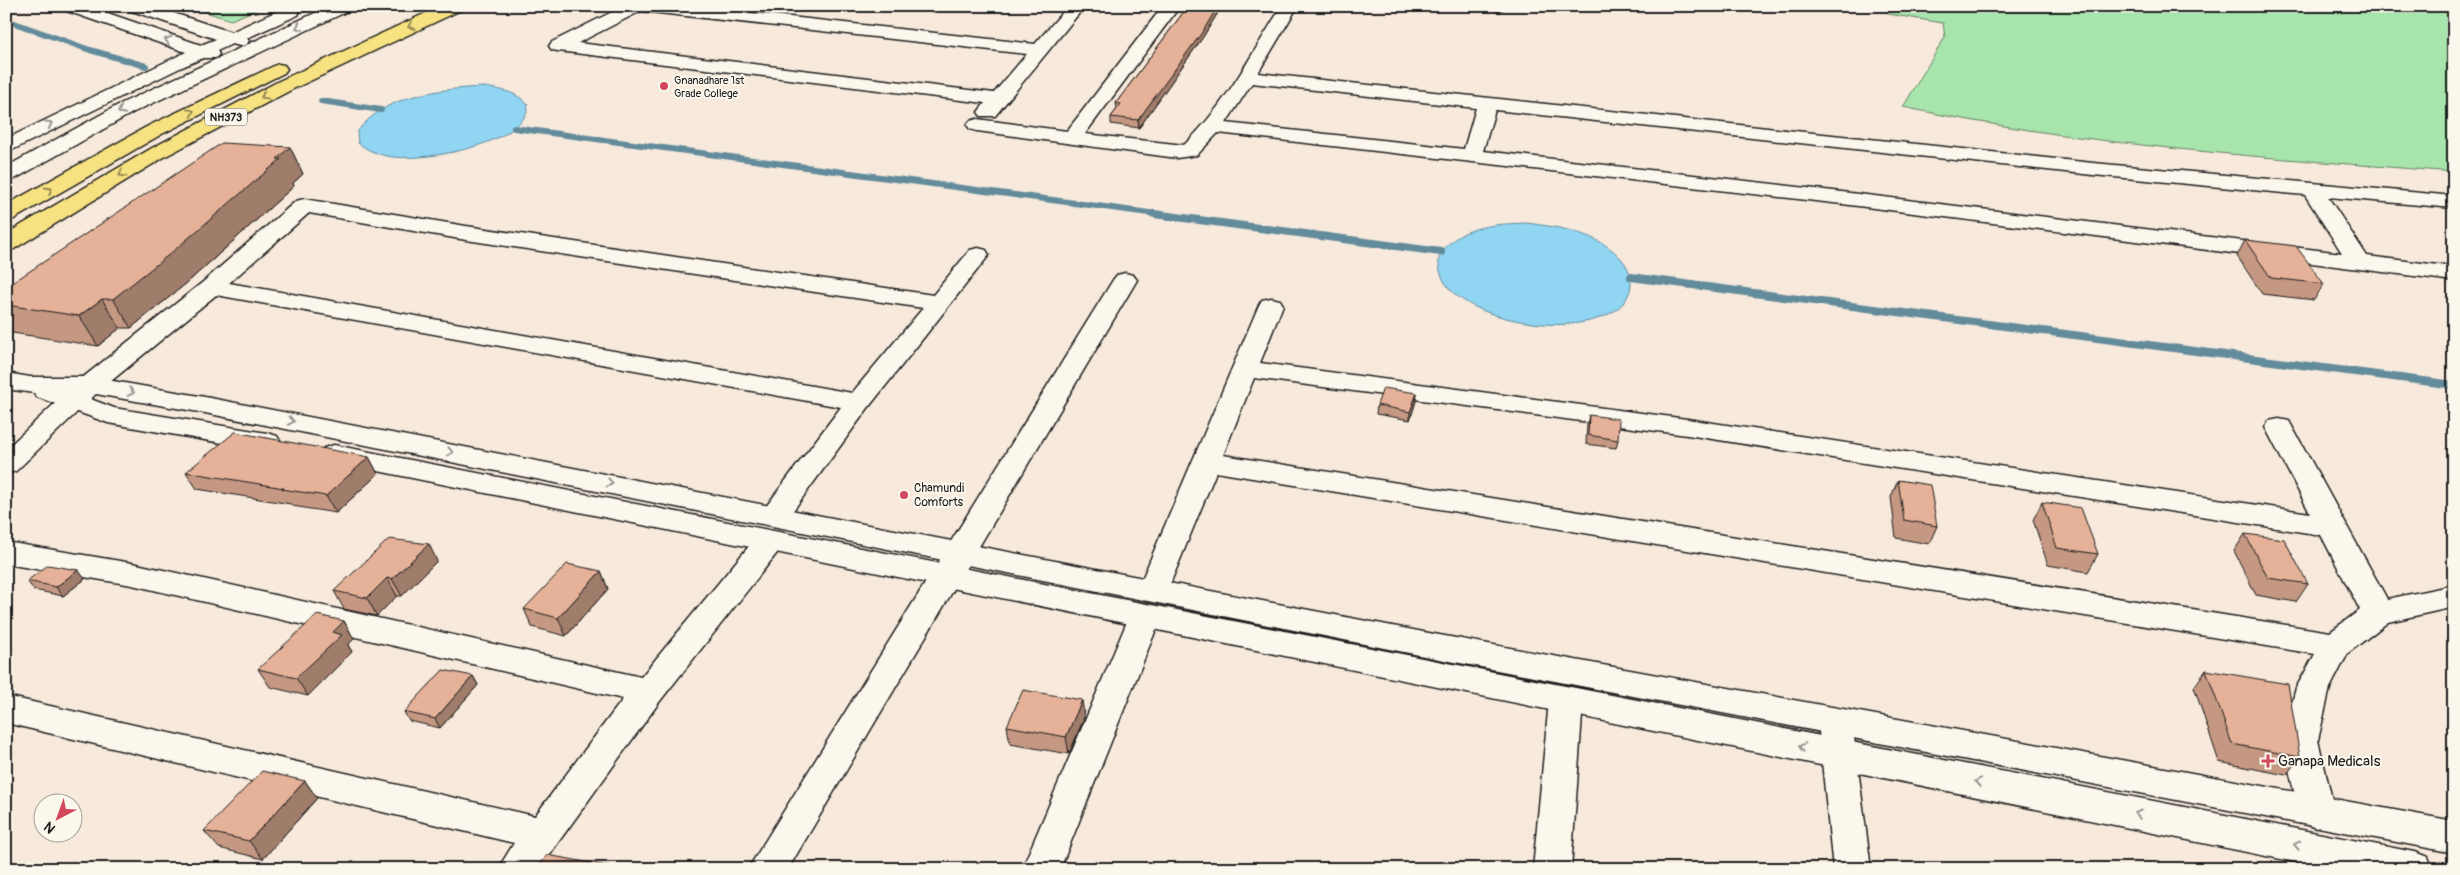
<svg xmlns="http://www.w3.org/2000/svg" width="2460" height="875" font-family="Pangolin,sans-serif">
<rect width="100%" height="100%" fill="#f7e9db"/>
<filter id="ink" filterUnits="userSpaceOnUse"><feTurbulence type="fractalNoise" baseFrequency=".02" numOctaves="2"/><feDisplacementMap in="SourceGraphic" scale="10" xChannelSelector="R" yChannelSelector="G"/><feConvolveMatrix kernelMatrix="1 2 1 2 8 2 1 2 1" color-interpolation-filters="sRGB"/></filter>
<g filter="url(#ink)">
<path fill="#a7e5ac" stroke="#628064" d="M 186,6 L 265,6 L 231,20 Z
M 1883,6 L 2307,6 L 2380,12 L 2454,11 L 2454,172 C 2270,158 2084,146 1903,107 L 1945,37 L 1943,23 L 1888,14 Z"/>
<path fill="#90d5f2" stroke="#628b9c" d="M 484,87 C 502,90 516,91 528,105 C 527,109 527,114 525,116 C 508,147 418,163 386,156 C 375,153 367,150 358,143 L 357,132 C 385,94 441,89 484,87 Z
M 1526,223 C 1559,227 1601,233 1623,261 C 1629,268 1631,277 1631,285 C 1624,347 1466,329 1443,279 C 1439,270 1436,259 1443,250 C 1463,225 1497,224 1526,223 Z"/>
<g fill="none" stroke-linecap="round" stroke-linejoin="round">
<path stroke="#628b9c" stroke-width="6" d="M 6,20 L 90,50 L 146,66
M 321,101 L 381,110
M 514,128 L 1164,215"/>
<path stroke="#628b9c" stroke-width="8" d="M 1154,214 L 1441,252
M 1631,277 L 2454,385"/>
<defs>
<path id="street" d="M 62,6 L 87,6 L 201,45 L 216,39 L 129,10 L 127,6 L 152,6 L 231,32 L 286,7 L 293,6 L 300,11 L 298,15 L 247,38 L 249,41 L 246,45 L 240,46 L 232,44 L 217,51 L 219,54 L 216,58 L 203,58 L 182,67 L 6,153 L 6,139 L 186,52 L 64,10 Z
M 330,6 L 352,6 L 350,10 L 134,112 L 13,180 L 6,182 L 6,167 L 120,104 Z
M 624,6 L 689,6 L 1035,44 L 1068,6 L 1085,6 L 995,116 L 981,116 L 978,112 L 985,103 L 558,51 L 552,50 L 549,46 L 552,42 ZM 641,11 L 1027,54 L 994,93 L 578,43 Z
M 1163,6 L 1180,6 L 1085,134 L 1184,145 C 1225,107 1252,53 1282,6 L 1298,6 L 1258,73 L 2093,163 L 2454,196 L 2454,208 L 2328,197 L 2367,256 L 2454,267 L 2454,281 L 1842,204 L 1218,133 L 1197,155 L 1177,158 L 977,131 L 970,129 L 967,125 L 970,121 L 977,119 L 1067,131 ZM 1252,83 L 1476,108 L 1464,149 L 1226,123 ZM 1495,110 L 2093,175 L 2305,195 L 2342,253 L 1842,192 L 1483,151 Z
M 304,199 L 466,226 L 933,295 L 970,250 L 978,248 L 986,250 L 989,255 L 868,408 L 784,523 L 774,526 L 764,523 L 759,516 L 841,407 L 216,295 L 99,391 L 16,471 L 6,474 L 6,449 L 81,379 L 203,282 L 296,201 ZM 309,213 L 466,240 L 923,308 L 852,393 L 229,283 Z
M 1125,273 L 1133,275 L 1137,280 L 788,869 L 748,869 L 1113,280 L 1117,275 Z
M 1271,298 L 1280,300 L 1283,305 L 1260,363 L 1687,419 L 2310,513 L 2265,427 L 2269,421 L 2279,419 L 2289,421 L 2387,599 L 2454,585 L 2454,607 L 2388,622 L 2348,653 L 2330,688 L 2318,740 L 2335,812 L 2330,823 L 2317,828 L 2304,823 L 2299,812 L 2282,740 L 2296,688 L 2315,654 L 1216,472 L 1164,599 L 1153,602 L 1142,599 L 1137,591 L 1259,305 L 1262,300 ZM 1254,378 L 1687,435 L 2321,535 L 2360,610 L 2330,632 L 1223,455 Z
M 770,531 L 781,534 L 785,541 L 781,548 L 660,701 L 539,869 L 498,869 L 514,843 L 6,723 L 6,696 L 535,816 L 623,699 L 132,585 L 6,564 L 6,542 L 132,563 L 641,677 L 759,534 Z
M 1145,605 L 1156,609 L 1161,617 L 1060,869 L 1022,869 L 1129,617 L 1134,609 Z
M 1566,688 L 1578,692 L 1583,701 L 1571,869 L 1533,869 L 1549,701 L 1554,692 Z
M 1835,708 L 1847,712 L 1852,722 L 1871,869 L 1833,869 L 1818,722 L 1823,712 Z"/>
<path id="secondary" d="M 6,373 L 30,377 L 90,377 L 205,397 L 1434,634 L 2454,821 L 2454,853 L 1434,658 L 205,413 L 90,393 L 75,393 L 114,408 L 267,433 L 277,436 L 281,442 L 277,448 L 267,451 L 108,423 L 37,397 L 34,393 L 6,389 Z
M 334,445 L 2414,852 L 2428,857 L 2433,869 L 2330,869 L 324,460 L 320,454 L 324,448 Z"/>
<path id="highway" d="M 441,6 L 463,6 L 461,10 L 293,89 L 166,156 L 14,249 L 6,251 L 6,234 L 152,148 L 279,81 Z
M 278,64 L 284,65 L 287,69 L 284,73 L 162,134 L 14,219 L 6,221 L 6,205 L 148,126 Z"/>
</defs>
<use href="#street" stroke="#1c1c1c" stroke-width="3"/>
<use href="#secondary" stroke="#1c1c1c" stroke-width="3"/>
<use href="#highway" stroke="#1c1c1c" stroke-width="3"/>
<use href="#street" fill="#fbf7ec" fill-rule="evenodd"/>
<use href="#secondary" fill="#fbf7ec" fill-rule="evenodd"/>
<use href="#highway" fill="#f7e281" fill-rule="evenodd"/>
</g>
<path fill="#c59883" stroke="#1c1c1c" d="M 1188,6 L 1222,6 L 1203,37 L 1139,128 L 1111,124 L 1111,117 L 1117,109 L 1116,103 Z
M 1478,6 L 1510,6 L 1499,12 Z
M 290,147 L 303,174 L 293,183 L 294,186 L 188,282 L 131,328 L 120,328 L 98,346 L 6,332 L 6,287 Z
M 2245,240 L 2324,284 L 2314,300 L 2262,294 L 2237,256 Z
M 1417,393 L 1416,401 L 1410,420 L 1376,414 L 1377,405 Z
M 1589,415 L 1618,440 L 1616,448 L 1586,444 L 1587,424 Z
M 369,457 L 378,474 L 336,513 L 292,506 L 291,504 L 197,489 L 186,472 Z
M 1898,480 L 1937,526 L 1929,544 L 1896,538 L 1891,497 Z
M 2042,502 L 2098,554 L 2088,572 L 2048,565 L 2033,520 Z
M 2245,534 L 2308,584 L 2296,602 L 2256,595 L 2234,551 Z
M 437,561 L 402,596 L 397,596 L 377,616 L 344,609 L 334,591 Z
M 78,570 L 85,579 L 63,596 L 34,590 L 27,581 Z
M 601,571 L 608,589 L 566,636 L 532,627 L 524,609 Z
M 344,621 L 354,639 L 348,645 L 352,652 L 308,696 L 270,687 L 258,669 Z
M 2206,670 L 2300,757 L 2286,775 L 2219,762 L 2194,687 Z
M 473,676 L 478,685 L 440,728 L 409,721 L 404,712 Z
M 1082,700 L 1084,718 L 1069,754 L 1010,744 L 1007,726 Z
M 305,781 L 317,798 L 263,859 L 219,848 L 204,831 Z"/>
<path fill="#a07c6a" stroke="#1c1c1c" d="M 1218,6 L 1222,6 L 1203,37 L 1139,128 L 1138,120 Z
M 1500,6 L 1510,6 L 1499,12 Z
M 290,147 L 303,174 L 293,183 L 294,186 L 188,282 L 131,328 L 113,299 Z
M 102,299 L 120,328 L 98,346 L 79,316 Z
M 1417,393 L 1416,401 L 1410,420 L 1410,412 Z
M 369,457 L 378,474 L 336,513 L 326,496 Z
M 429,544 L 437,561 L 402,596 L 392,579 Z
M 78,570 L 85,579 L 63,596 L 56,587 Z
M 601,571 L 608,589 L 566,636 L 558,618 Z
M 387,578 L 397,596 L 377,616 L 367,598 Z
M 344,621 L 354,639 L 348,645 L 352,652 L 308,696 L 296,678 L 333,632 Z
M 473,676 L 478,685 L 440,728 L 435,719 Z
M 1082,700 L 1084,718 L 1069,754 L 1066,737 Z
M 305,781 L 317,798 L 263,859 L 249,841 Z
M 6,854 L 12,859 L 6,864 Z"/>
<path fill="#e5b198" stroke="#1c1c1c" d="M 1188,6 L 1218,6 L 1203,31 L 1138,120 L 1111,117 L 1121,104 L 1116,103 Z
M 222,143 L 290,147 L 277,159 L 281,159 L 171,253 L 113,299 L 102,299 L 79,316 L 6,305 L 6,287 Z
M 2245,240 L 2296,246 L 2324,284 L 2271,278 Z
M 1383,388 L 1417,393 L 1410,412 L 1377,405 Z
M 1589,415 L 1619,419 L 1618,440 L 1588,435 Z
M 235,432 L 369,457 L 326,496 L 282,489 L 284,488 L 186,472 Z
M 1898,480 L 1930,485 L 1937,526 L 1904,520 Z
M 2042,502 L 2081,508 L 2098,554 L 2057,548 Z
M 2245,534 L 2284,539 L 2308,584 L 2268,578 Z
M 389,539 L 429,544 L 392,579 L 387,578 L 367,598 L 334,591 Z
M 567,564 L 601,571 L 558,618 L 524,609 Z
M 48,565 L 78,570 L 56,587 L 27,581 Z
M 317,615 L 344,621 L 333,632 L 342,635 L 296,678 L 258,669 Z
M 443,670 L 473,676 L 435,719 L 404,712 Z
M 2206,670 L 2288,684 L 2300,757 L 2232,744 Z
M 1023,690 L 1082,700 L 1066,737 L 1007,726 Z
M 262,771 L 305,781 L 249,841 L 204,831 Z
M 547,855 L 614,867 L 613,869 L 537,869 Z"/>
<defs><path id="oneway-chevron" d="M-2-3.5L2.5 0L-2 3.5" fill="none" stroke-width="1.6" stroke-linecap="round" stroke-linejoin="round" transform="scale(1.25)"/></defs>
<g stroke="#948954">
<use href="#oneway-chevron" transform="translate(411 26) rotate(156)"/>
<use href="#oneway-chevron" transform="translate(264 96) rotate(152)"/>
<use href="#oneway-chevron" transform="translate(191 112) rotate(-26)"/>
<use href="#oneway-chevron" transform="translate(122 174) rotate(149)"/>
<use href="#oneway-chevron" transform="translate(49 190) rotate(-30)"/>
</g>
<g stroke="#97948e">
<use href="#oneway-chevron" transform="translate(299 27) rotate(154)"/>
<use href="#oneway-chevron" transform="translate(168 40) rotate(-161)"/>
<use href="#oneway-chevron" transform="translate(121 111) rotate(152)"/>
<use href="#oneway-chevron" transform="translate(49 124) rotate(-28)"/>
<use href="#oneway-chevron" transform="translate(131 392) rotate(10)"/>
<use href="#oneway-chevron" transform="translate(291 421) rotate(11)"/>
<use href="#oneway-chevron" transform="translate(450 452) rotate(11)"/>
<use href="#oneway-chevron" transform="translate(610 483) rotate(11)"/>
<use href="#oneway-chevron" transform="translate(1802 747) rotate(-169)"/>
<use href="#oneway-chevron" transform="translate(1978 782) rotate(-169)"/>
<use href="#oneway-chevron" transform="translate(2138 814) rotate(-169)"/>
<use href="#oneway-chevron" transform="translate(2297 845) rotate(-169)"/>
</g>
</g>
<g fill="#d1495b" stroke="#fbf7ec" stroke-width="2">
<circle cx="664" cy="86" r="5"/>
<circle cx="904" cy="495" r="5"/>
<path d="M2265.5 753.5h5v5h5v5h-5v5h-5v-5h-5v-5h5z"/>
</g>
<g text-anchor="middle" stroke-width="4" stroke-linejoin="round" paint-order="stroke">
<g font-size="11" fill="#1c1c1c" stroke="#fbf7ec" text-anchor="start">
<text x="674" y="84">Gnanadhare 1st<tspan x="674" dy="13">Grade College</tspan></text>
</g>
<rect fill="#fbf7ec" stroke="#5f5e5a" stroke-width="1" x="205" y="108.5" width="42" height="17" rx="4"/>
<g font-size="11" font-weight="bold" fill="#1c1c1c">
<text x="226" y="121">NH373</text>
</g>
<g font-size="12" fill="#1c1c1c" stroke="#fbf7ec" text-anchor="start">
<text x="914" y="492">Chamundi<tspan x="914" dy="14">Comforts</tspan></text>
</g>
<g font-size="15" fill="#1c1c1c" stroke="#fbf7ec" text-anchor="start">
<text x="2278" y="766">Ganapa Medicals</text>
</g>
</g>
<rect width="2460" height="875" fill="none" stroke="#fbf7ec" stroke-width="25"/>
<rect x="12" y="12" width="2435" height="850" fill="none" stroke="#1c1c1c" stroke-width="2" filter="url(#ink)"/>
<g transform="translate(58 818) rotate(221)"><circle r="24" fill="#fbf7ec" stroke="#a29f99"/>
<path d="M0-4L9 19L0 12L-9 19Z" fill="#d1495b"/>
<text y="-8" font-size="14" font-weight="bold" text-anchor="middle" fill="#1c1c1c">N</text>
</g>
</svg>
